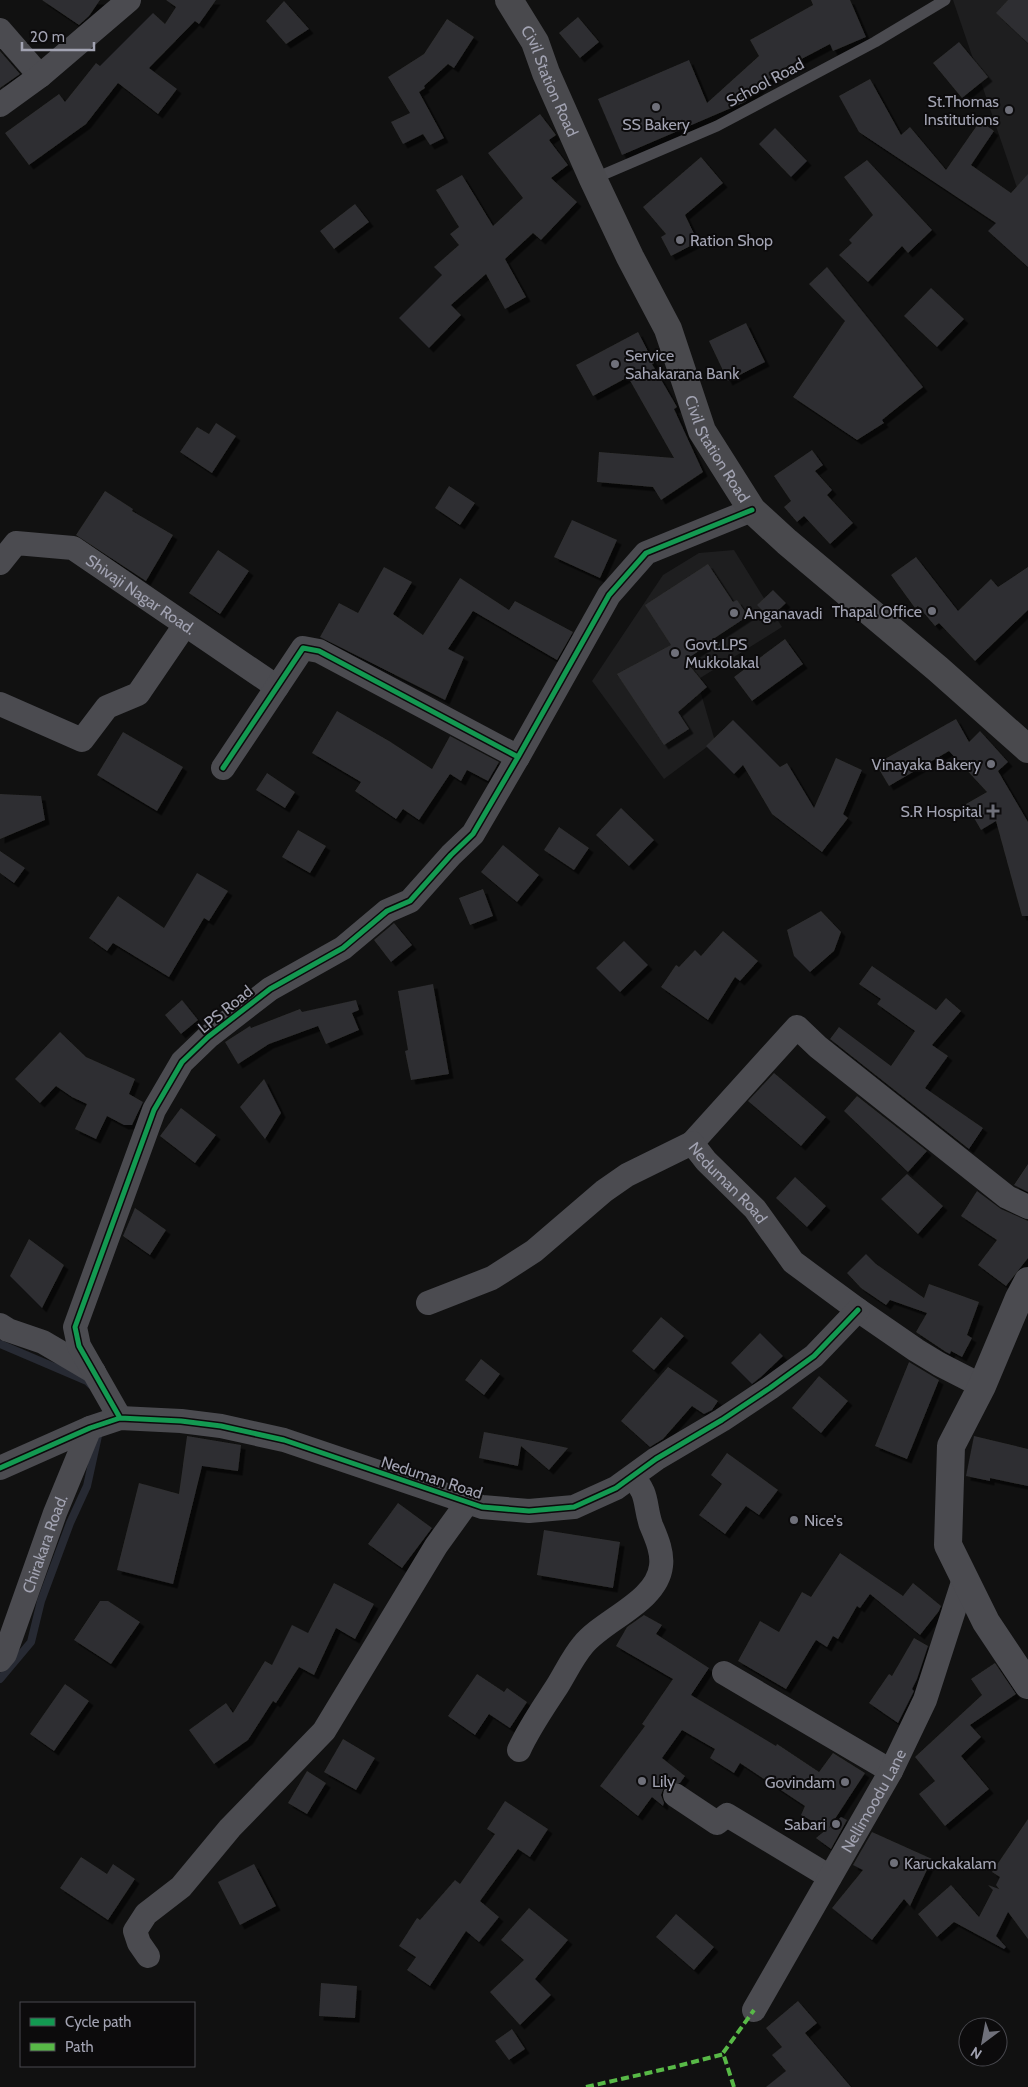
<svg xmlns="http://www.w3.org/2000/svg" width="1028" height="2087" font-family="Cabin,sans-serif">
<defs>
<filter id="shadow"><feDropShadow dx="4.5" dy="4.5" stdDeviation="0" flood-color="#0009"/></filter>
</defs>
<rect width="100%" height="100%" fill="#111"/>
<path fill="#1e1e1f" d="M 953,0 L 1028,0 L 1028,220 Z
M 734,550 L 782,627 L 697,680 L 715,741 L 664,779 L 592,681 L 663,575 L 699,553 Z"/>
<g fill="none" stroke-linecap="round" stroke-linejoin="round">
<path stroke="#272a33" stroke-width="8" d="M 0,1344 L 87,1381 L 91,1385
M 0,1679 L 31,1642 L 41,1601 L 70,1523 L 87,1486 L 98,1436"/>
</g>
<path fill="#2f2f30" filter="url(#shadow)" d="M 42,0 L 100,0 L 89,16 L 79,25 Z
M 166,0 L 216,0 L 199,24 L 195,21 L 149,68 L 177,89 L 158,114 L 118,83 L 86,124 L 29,165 L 5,133 L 59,94 L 65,102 L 96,63 L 100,66 L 153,13 L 165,24 L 176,7 Z
M 811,0 L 850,0 L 866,37 L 833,51 L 830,44 L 777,72 L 745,102 L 622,155 L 598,99 L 689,60 L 707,103 L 759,56 L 750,40 L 813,5 Z
M 1008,0 L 1028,0 L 1028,43 L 996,13 Z
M 284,1 L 309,29 L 286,44 L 266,21 Z
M 578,17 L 599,42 L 580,58 L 559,33 Z
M 447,19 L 474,37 L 454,68 L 448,64 L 424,86 L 425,88 L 419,92 L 444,138 L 430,145 L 423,134 L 403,144 L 391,122 L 410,113 L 388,77 L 424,54 Z
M 959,42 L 988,77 L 962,98 L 933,63 Z
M 0,51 L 20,74 L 0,88 Z
M 870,79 L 901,135 L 910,127 L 946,170 L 980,121 L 994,131 L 971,165 L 1011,193 L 1028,174 L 1028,267 L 988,231 L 996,223 L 859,132 L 839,96 Z
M 540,114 L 556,135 L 549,140 L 568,165 L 551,178 L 577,202 L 541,240 L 533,233 L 505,259 L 526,297 L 505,309 L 486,274 L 451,305 L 461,315 L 429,348 L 399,318 L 442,275 L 434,267 L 459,245 L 450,234 L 459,227 L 436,190 L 462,175 L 493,226 L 523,198 L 488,153 Z
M 775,128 L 807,161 L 791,177 L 759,144 Z
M 701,157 L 723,183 L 685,215 L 698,242 L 671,256 L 661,237 L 666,234 L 643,207 Z
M 867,160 L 932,230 L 908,253 L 902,246 L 868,282 L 839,255 L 852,243 L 849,240 L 873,215 L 844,177 Z
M 355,204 L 369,222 L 334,249 L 320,231 Z
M 827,267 L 923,387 L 882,420 L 884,423 L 857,440 L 793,397 L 845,321 L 809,284 Z
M 931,288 L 964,319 L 937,347 L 904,316 Z
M 746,323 L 765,362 L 728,381 L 709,341 Z
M 638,332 L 654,363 L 652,364 L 677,407 L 674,409 L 703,472 L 661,500 L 653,487 L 597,482 L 599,452 L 674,458 L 628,377 L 593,396 L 576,365 Z
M 216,423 L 236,436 L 212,473 L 180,452 L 197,427 L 209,434 Z
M 812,450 L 823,465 L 815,471 L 832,490 L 827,495 L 853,523 L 830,544 L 804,516 L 797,522 L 784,507 L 791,501 L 774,476 Z
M 449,486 L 475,503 L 460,525 L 435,508 Z
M 105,491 L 133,509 L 132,511 L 173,535 L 146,581 L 76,535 Z
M 572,520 L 617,540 L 600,578 L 554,557 Z
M 218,550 L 249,571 L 220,614 L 189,593 Z
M 916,557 L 958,611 L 991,579 L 998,587 L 1028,567 L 1028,610 L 975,661 L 939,623 L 935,626 L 918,606 L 915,608 L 891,575 Z
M 708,564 L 733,602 L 737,600 L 748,616 L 704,645 L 705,647 L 685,660 L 707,687 L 678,712 L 689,729 L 664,745 L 617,674 L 671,645 L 645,605 Z
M 384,567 L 412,582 L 393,614 L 423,635 L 460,578 L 509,610 L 515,601 L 573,632 L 557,660 L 473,611 L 448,649 L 464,657 L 445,700 L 320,637 L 339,603 L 358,613 Z
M 773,590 L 786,603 L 770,618 L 757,605 Z
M 785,639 L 803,664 L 752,701 L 734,677 Z
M 337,711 L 389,741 L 432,769 L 450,736 L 499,762 L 488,781 L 467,770 L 461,781 L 450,774 L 419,820 L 403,809 L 396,819 L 355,791 L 361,782 L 312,753 Z
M 956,719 L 969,742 L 980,731 L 1008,762 L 998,771 L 1028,822 L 1028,916 L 1022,916 L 996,821 L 981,830 L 966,804 L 987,792 L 949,751 L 889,786 L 876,764 Z
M 733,720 L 780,767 L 787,763 L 814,808 L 836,758 L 862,770 L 843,814 L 848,818 L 822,852 L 772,814 L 743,765 L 734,774 L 706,746 Z
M 123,732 L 183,767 L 157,811 L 97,775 Z
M 267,773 L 295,792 L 285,808 L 256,790 Z
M 0,794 L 41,796 L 45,820 L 0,839 Z
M 621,808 L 654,840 L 629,866 L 596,835 Z
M 559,827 L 589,848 L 574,870 L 544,850 Z
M 298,830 L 326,846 L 310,873 L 282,857 Z
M 503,845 L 539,875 L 517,902 L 481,872 Z
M 0,851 L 25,868 L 14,883 L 0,873 Z
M 197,873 L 228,891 L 209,921 L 204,918 L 169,977 L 113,943 L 107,951 L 89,938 L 118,896 L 164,928 Z
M 483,889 L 493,916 L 470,925 L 459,898 Z
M 821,911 L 841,932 L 834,951 L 810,972 L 794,956 L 787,930 Z
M 394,923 L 412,945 L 391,962 L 374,940 Z
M 723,931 L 758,961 L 740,981 L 735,977 L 708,1020 L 661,987 L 676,965 L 679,967 L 695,950 L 701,956 Z
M 624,941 L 648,965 L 620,992 L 596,968 Z
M 872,966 L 936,1010 L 946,998 L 961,1011 L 932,1045 L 948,1056 L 925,1088 L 983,1128 L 969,1149 L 830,1039 L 839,1027 L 891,1066 L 915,1031 L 877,1004 L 881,999 L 859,984 Z
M 433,984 L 449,1074 L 411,1080 L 405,1051 L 408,1050 L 398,991 Z
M 182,1000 L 198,1020 L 181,1034 L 165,1015 Z
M 356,1000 L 359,1010 L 352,1013 L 359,1030 L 326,1044 L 318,1026 L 269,1044 L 238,1064 L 225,1042 L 250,1026 L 251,1028 L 300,1009 L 302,1012 Z
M 60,1032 L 86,1057 L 135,1079 L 129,1094 L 143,1102 L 132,1125 L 124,1125 L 107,1116 L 96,1139 L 75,1129 L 87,1104 L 72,1097 L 56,1086 L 40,1103 L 15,1079 Z
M 774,1073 L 826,1117 L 801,1146 L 748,1101 Z
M 264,1079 L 281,1113 L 265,1139 L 240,1107 Z
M 857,1096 L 927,1151 L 908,1172 L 844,1111 Z
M 181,1108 L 216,1135 L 195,1163 L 160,1136 Z
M 1028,1164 L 1028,1192 L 1014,1185 Z
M 907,1174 L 943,1206 L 918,1234 L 881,1199 Z
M 795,1177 L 826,1206 L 807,1227 L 776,1198 Z
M 977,1191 L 1001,1209 L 1028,1221 L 1028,1258 L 1006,1286 L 978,1265 L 997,1240 L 961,1216 Z
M 135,1208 L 166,1230 L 150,1255 L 123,1236 Z
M 29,1239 L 64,1265 L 42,1308 L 10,1276 Z
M 866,1254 L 876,1264 L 924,1298 L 929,1284 L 979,1302 L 967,1335 L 972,1338 L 962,1357 L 951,1351 L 950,1354 L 946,1352 L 916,1332 L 927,1313 L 890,1300 L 886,1305 L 861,1288 L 847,1273 Z
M 661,1317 L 684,1336 L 654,1370 L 632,1351 Z
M 760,1333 L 783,1356 L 762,1376 L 752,1384 L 731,1363 Z
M 481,1359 L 500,1374 L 484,1395 L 465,1380 Z
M 909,1362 L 939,1380 L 907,1459 L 875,1446 Z
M 668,1367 L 718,1401 L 712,1410 L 704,1414 L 692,1406 L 663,1439 L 650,1447 L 621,1421 Z
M 819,1376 L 848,1401 L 821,1433 L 792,1408 Z
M 484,1432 L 549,1444 L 568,1448 L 549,1470 L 521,1446 L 518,1466 L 479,1458 Z
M 187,1436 L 241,1445 L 238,1471 L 202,1466 L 173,1584 L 117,1570 L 139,1483 L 179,1494 Z
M 974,1436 L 1028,1449 L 1028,1486 L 990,1478 L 990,1481 L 966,1476 Z
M 727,1453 L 778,1490 L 759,1515 L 746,1506 L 725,1534 L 699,1515 L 722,1484 L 711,1475 Z
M 398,1503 L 432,1528 L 402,1568 L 368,1544 Z
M 544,1530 L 620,1542 L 613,1588 L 537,1575 Z
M 840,1553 L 903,1596 L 913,1583 L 941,1606 L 939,1611 L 920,1635 L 870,1594 L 860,1608 L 857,1606 L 838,1639 L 833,1636 L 827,1647 L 816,1640 L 786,1689 L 738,1661 L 760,1621 L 779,1632 L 802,1592 L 811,1597 Z
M 334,1583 L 374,1604 L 355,1639 L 336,1628 L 314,1675 L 299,1667 L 276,1703 L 273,1701 L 248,1740 L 214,1764 L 189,1730 L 226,1703 L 233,1713 L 265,1661 L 272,1665 L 292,1625 L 308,1633 Z
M 100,1601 L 108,1601 L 140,1622 L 111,1664 L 74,1640 Z
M 644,1615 L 662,1625 L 656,1634 L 709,1668 L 691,1695 L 776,1746 L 777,1744 L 819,1772 L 833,1753 L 865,1773 L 829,1828 L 841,1817 L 847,1820 L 831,1849 L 816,1838 L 827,1829 L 801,1815 L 805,1806 L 740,1763 L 734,1773 L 710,1758 L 715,1749 L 682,1730 L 662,1758 L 685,1776 L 680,1783 L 669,1783 L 664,1787 L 661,1795 L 664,1803 L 663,1806 L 652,1797 L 638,1816 L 600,1786 L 645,1726 L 642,1724 L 673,1679 L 616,1646 L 627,1627 Z
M 914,1638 L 928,1646 L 917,1679 L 912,1689 L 914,1691 L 898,1723 L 869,1703 L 889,1674 L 892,1676 Z
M 995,1663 L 1016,1694 L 970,1725 L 981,1737 L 961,1756 L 989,1789 L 945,1826 L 919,1794 L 935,1781 L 915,1757 L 982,1695 L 971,1679 Z
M 477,1674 L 504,1692 L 507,1688 L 527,1702 L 510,1728 L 489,1714 L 475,1735 L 448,1716 Z
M 65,1684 L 89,1701 L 54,1751 L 30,1734 Z
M 343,1739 L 375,1758 L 356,1790 L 324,1772 Z
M 307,1771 L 326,1783 L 307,1814 L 288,1803 Z
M 505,1801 L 548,1829 L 530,1857 L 518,1849 L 480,1901 L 499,1917 L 479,1942 L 466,1931 L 430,1986 L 407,1970 L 416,1957 L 399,1946 L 417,1918 L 420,1920 L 455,1880 L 460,1884 L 495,1834 L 487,1829 Z
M 1028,1819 L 1028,1939 L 1008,1912 L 996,1936 L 1006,1947 L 1004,1949 L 954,1922 L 937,1937 L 918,1914 L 951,1885 L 979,1917 L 993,1890 L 988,1885 L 999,1889 L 996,1885 L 1000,1877 L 992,1872 Z
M 872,1832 L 932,1859 L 910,1906 L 904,1899 L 872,1940 L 832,1908 L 863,1870 L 853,1865 Z
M 81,1857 L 107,1874 L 113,1864 L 135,1879 L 108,1920 L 60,1888 Z
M 254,1864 L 276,1906 L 240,1925 L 218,1882 Z
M 529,1908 L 568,1940 L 535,1979 L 551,1995 L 520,2025 L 490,1992 L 524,1960 L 501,1940 Z
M 676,1914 L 714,1947 L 694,1970 L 656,1937 Z
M 321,1983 L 357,1986 L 355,2018 L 319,2016 Z
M 798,2001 L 817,2023 L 805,2033 L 851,2087 L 766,2087 L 786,2071 L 772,2055 L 782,2047 L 766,2028 Z
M 512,2029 L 525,2049 L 509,2060 L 495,2041 Z"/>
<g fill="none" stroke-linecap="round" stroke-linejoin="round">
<path stroke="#4b4b50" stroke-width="11" d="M 593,179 L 717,126 L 875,42 L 945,0"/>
<g stroke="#4b4b50" stroke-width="24">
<path d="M 0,30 L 40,76"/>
<path d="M 0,105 L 40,76 L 129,0"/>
<path id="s1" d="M 0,563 L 16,543 L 73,548 L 277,687"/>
<path d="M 0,704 L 82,740 L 107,707 L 138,694 L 185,625"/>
<path d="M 223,768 L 303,648 L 319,651 L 518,757 L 609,595 L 646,553 L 752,510"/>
<path d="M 692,1143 L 797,1027 L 818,1047 L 1007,1197 L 1028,1207"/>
<path id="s2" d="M 428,1303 L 492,1278 L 534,1251 L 604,1191 L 627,1175 L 692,1143 L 706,1161 L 755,1209 L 793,1262 L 858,1310 L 916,1350 L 939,1364 L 982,1386"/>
<path d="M 0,1325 L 8,1330 L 43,1342 L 94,1372"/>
<path d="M 120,1418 L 79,1346 L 75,1327 L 154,1110 L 182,1062 L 208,1037 L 270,989 L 343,948 L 387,911 L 410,901 L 451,855 L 473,834 L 518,757"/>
<path d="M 0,1468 L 90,1428 L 120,1418 L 181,1421 L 221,1426 L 284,1440 L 482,1507 L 529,1511 L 574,1507 L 616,1488 L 656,1459 L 722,1420 L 770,1388 L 814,1356 L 858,1310"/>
<path id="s3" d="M 0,1660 L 5,1654 L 55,1513 L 90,1428"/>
<path d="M 724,1673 L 891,1771"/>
<path d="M 519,1750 C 529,1728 543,1708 556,1688 C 565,1674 572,1658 583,1645 C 604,1619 657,1602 661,1566 C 663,1552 656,1537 651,1525 C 644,1505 649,1493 632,1477"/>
<path d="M 675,1795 L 717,1823 L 727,1815 L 830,1877"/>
<path d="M 148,1956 L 139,1943 L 135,1931 L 146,1914 L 181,1887 L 230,1828 L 324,1731 L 436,1546 L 467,1503"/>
<path id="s4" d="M 754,2010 L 891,1771 L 925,1700 L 964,1579"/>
</g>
<path stroke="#4b4b50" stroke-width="28" d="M 1028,1281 L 1019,1298 L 982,1386 L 951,1446 L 948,1545 L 986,1622 L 1028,1685"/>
<path stroke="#49494d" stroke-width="28" id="s5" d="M 509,0 L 535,42 L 546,73 L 593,179 L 630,257 L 668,329 L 702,431 L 752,510 L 787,542 L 938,669 L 1028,749"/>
<path stroke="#58b947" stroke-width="4" stroke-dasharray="8 4" stroke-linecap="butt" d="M 586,2087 L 674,2067 L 724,2054
M 734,2087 L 723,2053 L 754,2010"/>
<defs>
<path id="cycleway" d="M 223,768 L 303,648 L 319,651 L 518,757 L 609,595 L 646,553 L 752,510
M 120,1418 L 79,1346 L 75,1327 L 154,1110 L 182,1062 L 208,1037 L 270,989 L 343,948 L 387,911 L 410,901 L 451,855 L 473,834 L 518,757
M 0,1468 L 90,1428 L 120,1418 L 181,1421 L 221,1426 L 284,1440 L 482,1507 L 529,1511 L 574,1507 L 616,1488 L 656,1459 L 722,1420 L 770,1388 L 814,1356 L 858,1310"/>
</defs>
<use href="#cycleway" stroke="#0c0b0c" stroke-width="8"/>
<use href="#cycleway" stroke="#139951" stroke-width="5"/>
</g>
<g fill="#6f707a" stroke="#0c0b0c" stroke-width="2">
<circle cx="656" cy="107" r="5"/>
<circle cx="1009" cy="110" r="5"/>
<circle cx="680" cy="240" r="5"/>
<circle cx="615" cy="364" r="5"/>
<circle cx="932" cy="611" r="5"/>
<circle cx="734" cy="613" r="5"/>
<circle cx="675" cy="653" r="5"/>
<circle cx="991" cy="764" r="5"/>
<path d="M990.5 803.5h5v5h5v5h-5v5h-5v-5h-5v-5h5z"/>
<circle cx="794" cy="1520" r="5"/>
<circle cx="642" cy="1781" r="5"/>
<circle cx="845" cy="1782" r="5"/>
<circle cx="836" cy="1824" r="5"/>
<circle cx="894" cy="1863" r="5"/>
</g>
<g text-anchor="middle" stroke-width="4" stroke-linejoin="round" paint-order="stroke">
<g font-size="16" fill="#a2a3b2" stroke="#0c0b0c">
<text dy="6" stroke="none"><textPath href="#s5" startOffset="91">Civil Station Road</textPath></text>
<text transform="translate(765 82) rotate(-28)" y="6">School Road</text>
<text dy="6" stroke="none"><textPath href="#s5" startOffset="496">Civil Station Road</textPath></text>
<text dy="6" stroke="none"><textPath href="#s1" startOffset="165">Shivaji Nagar Road.</textPath></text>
<text transform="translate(225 1009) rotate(-39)" y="6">LPS Road</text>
<text dy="6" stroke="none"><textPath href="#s2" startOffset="365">Neduman Road</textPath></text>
<text transform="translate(432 1477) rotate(18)" y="6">Neduman Road</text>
<text dy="6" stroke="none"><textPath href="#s3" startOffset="125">Chirakara Road.</textPath></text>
<text dy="6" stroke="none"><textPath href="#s4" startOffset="241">Nellimoodu Lane</textPath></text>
</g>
<g font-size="16" fill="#a2a3b2" stroke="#0c0b0c" text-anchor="start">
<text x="999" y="107" text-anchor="end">St.Thomas<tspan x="999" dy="18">Institutions</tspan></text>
<text x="656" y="130" text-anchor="middle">SS Bakery</text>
<text x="690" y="246">Ration Shop</text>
<text x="625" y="361">Service<tspan x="625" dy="18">Sahakarana Bank</tspan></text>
<text x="922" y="617" text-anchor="end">Thapal Office</text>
<text x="744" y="619">Anganavadi</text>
<text x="685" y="650">Govt.LPS<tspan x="685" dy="18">Mukkolakal</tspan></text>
<text x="981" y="770" text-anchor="end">Vinayaka Bakery</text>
<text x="982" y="817" text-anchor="end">S.R Hospital</text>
<text x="804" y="1526">Nice's</text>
<text x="652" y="1787">Lily</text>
<text x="835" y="1788" text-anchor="end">Govindam</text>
<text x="826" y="1830" text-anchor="end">Sabari</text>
<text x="904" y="1869">Karuckakalam</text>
</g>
</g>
<rect x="20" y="2002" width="175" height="65" fill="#0c0b0c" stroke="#48484e"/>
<rect x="30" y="2018" width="25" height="8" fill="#139951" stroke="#48484e"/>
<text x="65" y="2027" font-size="15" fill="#a2a3b2">Cycle path</text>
<rect x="30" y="2043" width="25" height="8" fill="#58b947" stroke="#48484e"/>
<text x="65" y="2052" font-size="15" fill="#a2a3b2">Path</text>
<g transform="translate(983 2042) rotate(212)"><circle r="24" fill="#0c0b0c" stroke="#48484e"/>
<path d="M0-4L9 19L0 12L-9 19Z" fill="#6f707a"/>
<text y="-8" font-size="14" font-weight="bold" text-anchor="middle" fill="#a2a3b2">N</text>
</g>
<path d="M22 42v8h72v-8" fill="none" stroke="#a2a3b2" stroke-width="2.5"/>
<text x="30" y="42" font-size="15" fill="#a2a3b2" stroke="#0c0b0c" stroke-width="4" paint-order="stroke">20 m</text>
</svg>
